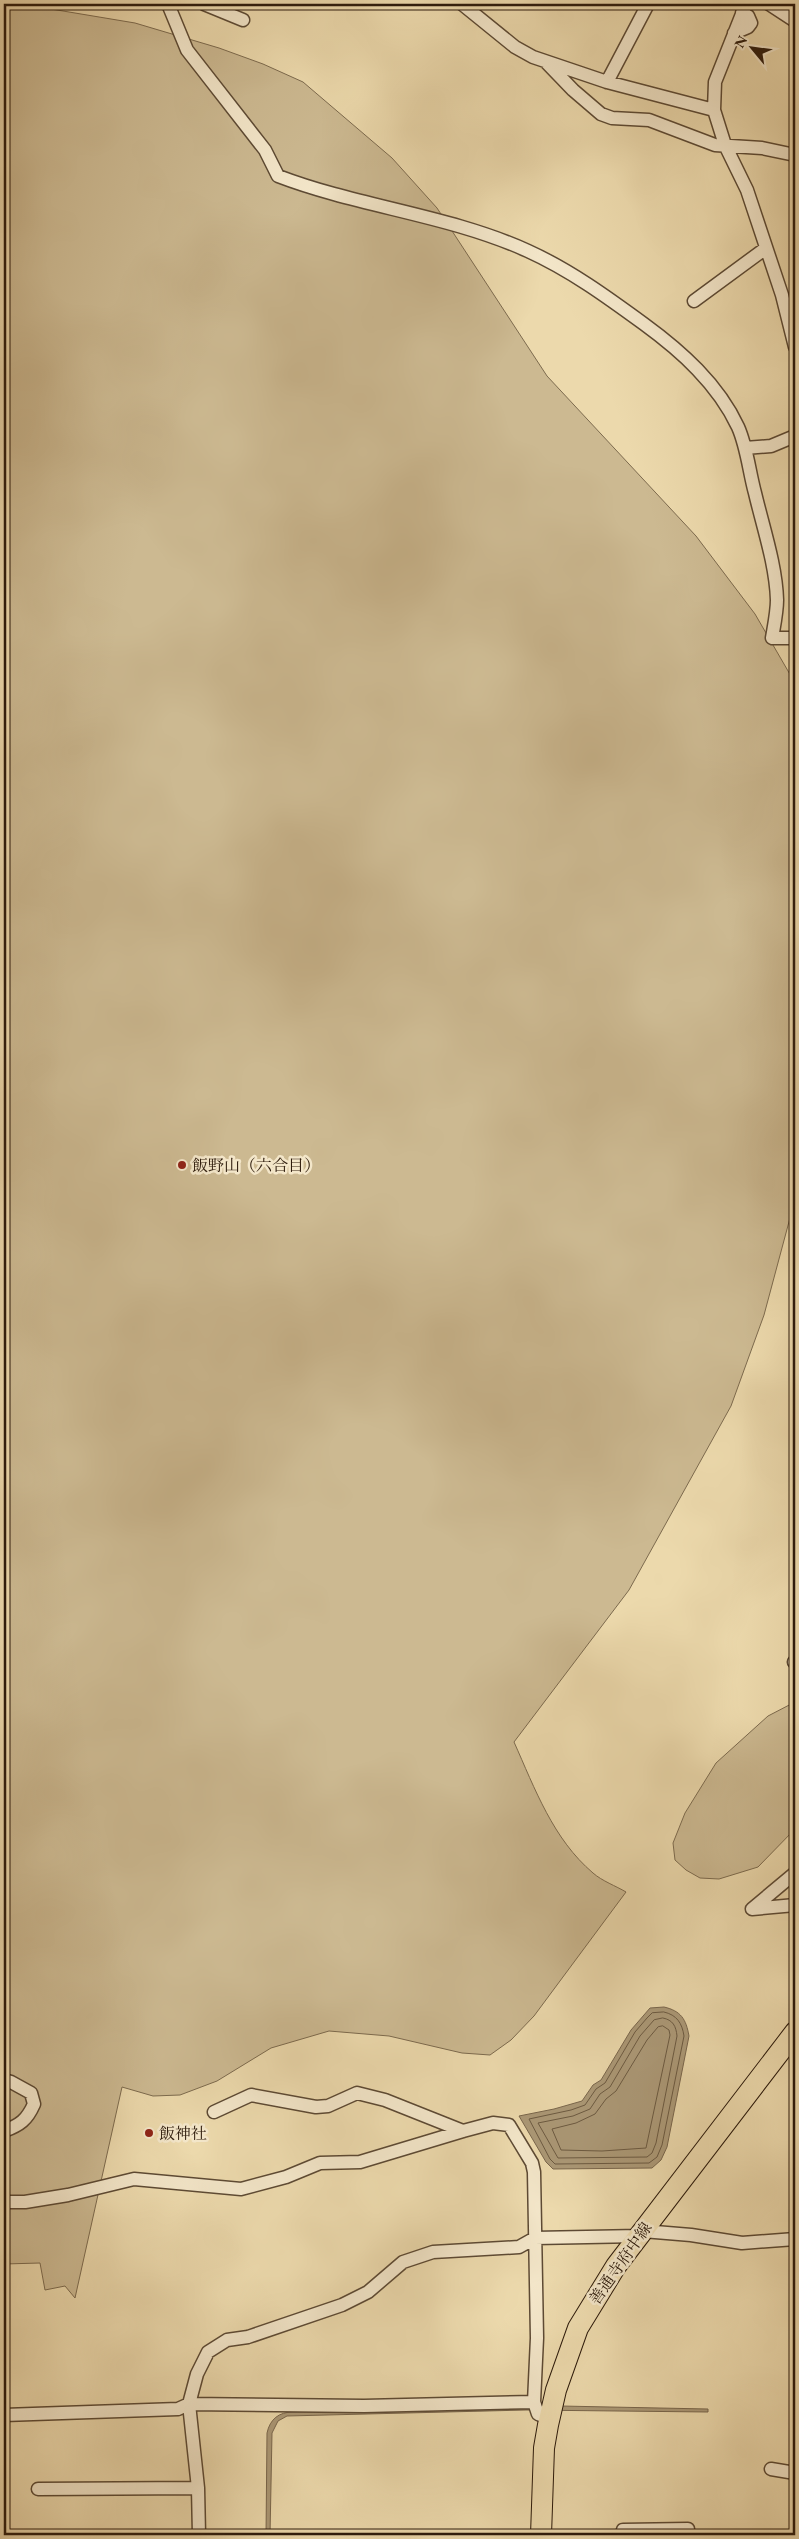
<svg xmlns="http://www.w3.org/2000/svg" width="799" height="2539" font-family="'EB Garamond','Noto Serif JP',serif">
<rect width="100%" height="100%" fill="#ecd9ac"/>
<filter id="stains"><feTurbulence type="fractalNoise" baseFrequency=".004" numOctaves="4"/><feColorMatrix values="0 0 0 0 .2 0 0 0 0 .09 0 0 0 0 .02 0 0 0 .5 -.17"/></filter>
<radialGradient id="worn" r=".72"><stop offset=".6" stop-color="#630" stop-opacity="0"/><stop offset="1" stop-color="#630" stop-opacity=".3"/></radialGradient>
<path fill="#ccb991" stroke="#7c6a4e" d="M 39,7 L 135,23 L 219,48 L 263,64 L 303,82 L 392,158 L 437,208 L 547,376 L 696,536 L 755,614 L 795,683 L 795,1187 L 790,1218 L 764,1315 L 731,1406 L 629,1590 L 514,1742 C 535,1789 553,1839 593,1873 C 602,1881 616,1886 626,1892 L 534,2016 L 511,2040 L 490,2055 L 462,2053 L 389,2036 L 329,2031 L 271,2048 L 217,2081 L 180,2095 L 153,2096 L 122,2087 L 75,2298 L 65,2286 L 45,2290 L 40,2263 L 4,2264 L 4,9 Z
M 795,1702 L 795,1829 L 758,1867 L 719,1879 L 700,1878 L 686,1870 L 675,1860 L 673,1843 L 685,1813 L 716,1763 L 768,1716 Z"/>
<path fill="#ab9876" stroke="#79664c" d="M 664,2007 C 681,2011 686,2019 689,2036 L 667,2147 L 661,2160 L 652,2168 L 553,2169 L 546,2162 L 519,2116 L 554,2109 L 582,2101 L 593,2085 L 601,2080 L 631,2030 L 650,2008 Z
M 561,2406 L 708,2409 L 708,2412 L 526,2410 L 287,2416 L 278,2421 L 272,2433 L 270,2535 L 266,2535 L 267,2433 C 270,2419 279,2412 293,2412 Z"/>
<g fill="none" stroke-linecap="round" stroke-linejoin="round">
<path stroke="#6c5a41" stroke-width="1" d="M 664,2012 C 677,2015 682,2023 684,2036 L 662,2145 L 657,2157 L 649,2163 L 555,2164 L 550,2159 L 529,2119 L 571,2110 L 585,2105 L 596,2089 L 605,2083 L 635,2032 L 647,2018 L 652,2013 Z
M 663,2018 C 673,2020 676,2026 677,2036 L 656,2143 L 652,2153 L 647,2157 L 558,2158 L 538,2123 L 573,2116 L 590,2109 L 600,2094 L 610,2087 L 640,2036 L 654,2020 Z
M 663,2026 L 669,2030 L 670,2035 L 646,2148 L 602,2151 L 561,2150 L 552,2129 L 576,2123 L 595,2114 L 606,2099 L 616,2091 L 647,2040 L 658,2027 Z"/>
<defs>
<path id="street" d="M 168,4 L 187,50 L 265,150 L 278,176 C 359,207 449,215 528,251 C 570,270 607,297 644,324 C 681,351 718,384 738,427 C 747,447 749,471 755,493 C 763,527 776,565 777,600 C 777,612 774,626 772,638 L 795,638
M 204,4 L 243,20
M 462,4 L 515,47 L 533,57 L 607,82 L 714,110 L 725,145 L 747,190 L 782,295 L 795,347
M 769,4 L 795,21
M 734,33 L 748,27 L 751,23 L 748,16 L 742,13
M 547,63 L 573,90 L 601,114 L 612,118 L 649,120 L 715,145 L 762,148 L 795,155
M 607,82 L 648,4
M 714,110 L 715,82 L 746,4
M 694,301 L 766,248
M 745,448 L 771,446 L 795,436
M 794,1662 L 795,1662
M 795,1873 L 752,1909 L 795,1905
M 4,2080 L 11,2082 L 31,2093 L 34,2104 C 27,2120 20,2125 4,2131
M 214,2112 L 251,2095 L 316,2107 L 328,2106 L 357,2093 L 385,2100 L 463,2131
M 4,2202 L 25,2202 L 68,2195 L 134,2179 L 241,2189 L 286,2177 L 320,2163 L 360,2162 L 463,2131 L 493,2123 L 509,2125 L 532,2163 L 534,2172 L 537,2338 L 534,2402
M 643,2231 L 691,2235 L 742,2243 L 795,2239
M 4,2415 L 178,2409 L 189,2404 L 364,2406 L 534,2402 L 538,2414 L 549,2418
M 771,2469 L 795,2473
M 38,2489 L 198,2488
M 199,2535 L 198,2488 L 189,2404 L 197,2374 L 208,2352 L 227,2340 L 248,2337 L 342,2305 L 368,2292 L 403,2262 L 433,2252 L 519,2247 L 535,2238 L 639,2236
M 622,2535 L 623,2530 L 688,2529 L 688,2535"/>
<path id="primary" d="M 541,2535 L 544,2448 L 548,2425 L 556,2390 L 578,2328 L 616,2266 L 795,2032"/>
</defs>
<use href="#street" stroke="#5d4a34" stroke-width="15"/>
<use href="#primary" stroke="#2d1b0c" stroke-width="22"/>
<use href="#street" stroke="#f3e6c9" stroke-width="12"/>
<use href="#primary" stroke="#ecd9ac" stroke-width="20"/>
</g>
<g fill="#8f2418" stroke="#f3e6c9" stroke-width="2">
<circle cx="182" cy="1165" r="5"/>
<circle cx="149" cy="2133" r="5"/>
</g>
<g text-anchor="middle" stroke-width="5" stroke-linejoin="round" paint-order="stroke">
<g font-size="16" fill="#2d1b0c" stroke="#f3e6c9" text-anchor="start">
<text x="192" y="1171">飯野山（六合目）</text>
<text x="159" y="2139">飯神社</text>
</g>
<g font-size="16" fill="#2d1b0c" stroke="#f3e6c9">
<text transform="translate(620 2263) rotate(-55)" y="6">善通寺府中線</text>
</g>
</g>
<rect width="799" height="2539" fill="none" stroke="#ecd9ac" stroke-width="20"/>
<rect x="5" y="5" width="789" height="2529" fill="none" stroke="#2d1b0c" stroke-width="2.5"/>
<rect x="10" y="10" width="779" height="2519" fill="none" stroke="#2d1b0c"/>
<g transform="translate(752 48) rotate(299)" stroke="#f3e6c9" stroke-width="4" paint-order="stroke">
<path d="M0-4L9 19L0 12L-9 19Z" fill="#2d1b0c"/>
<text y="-8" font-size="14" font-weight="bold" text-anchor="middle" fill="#2d1b0c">N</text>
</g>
<rect width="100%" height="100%" filter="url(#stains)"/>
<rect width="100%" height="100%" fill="url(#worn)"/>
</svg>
